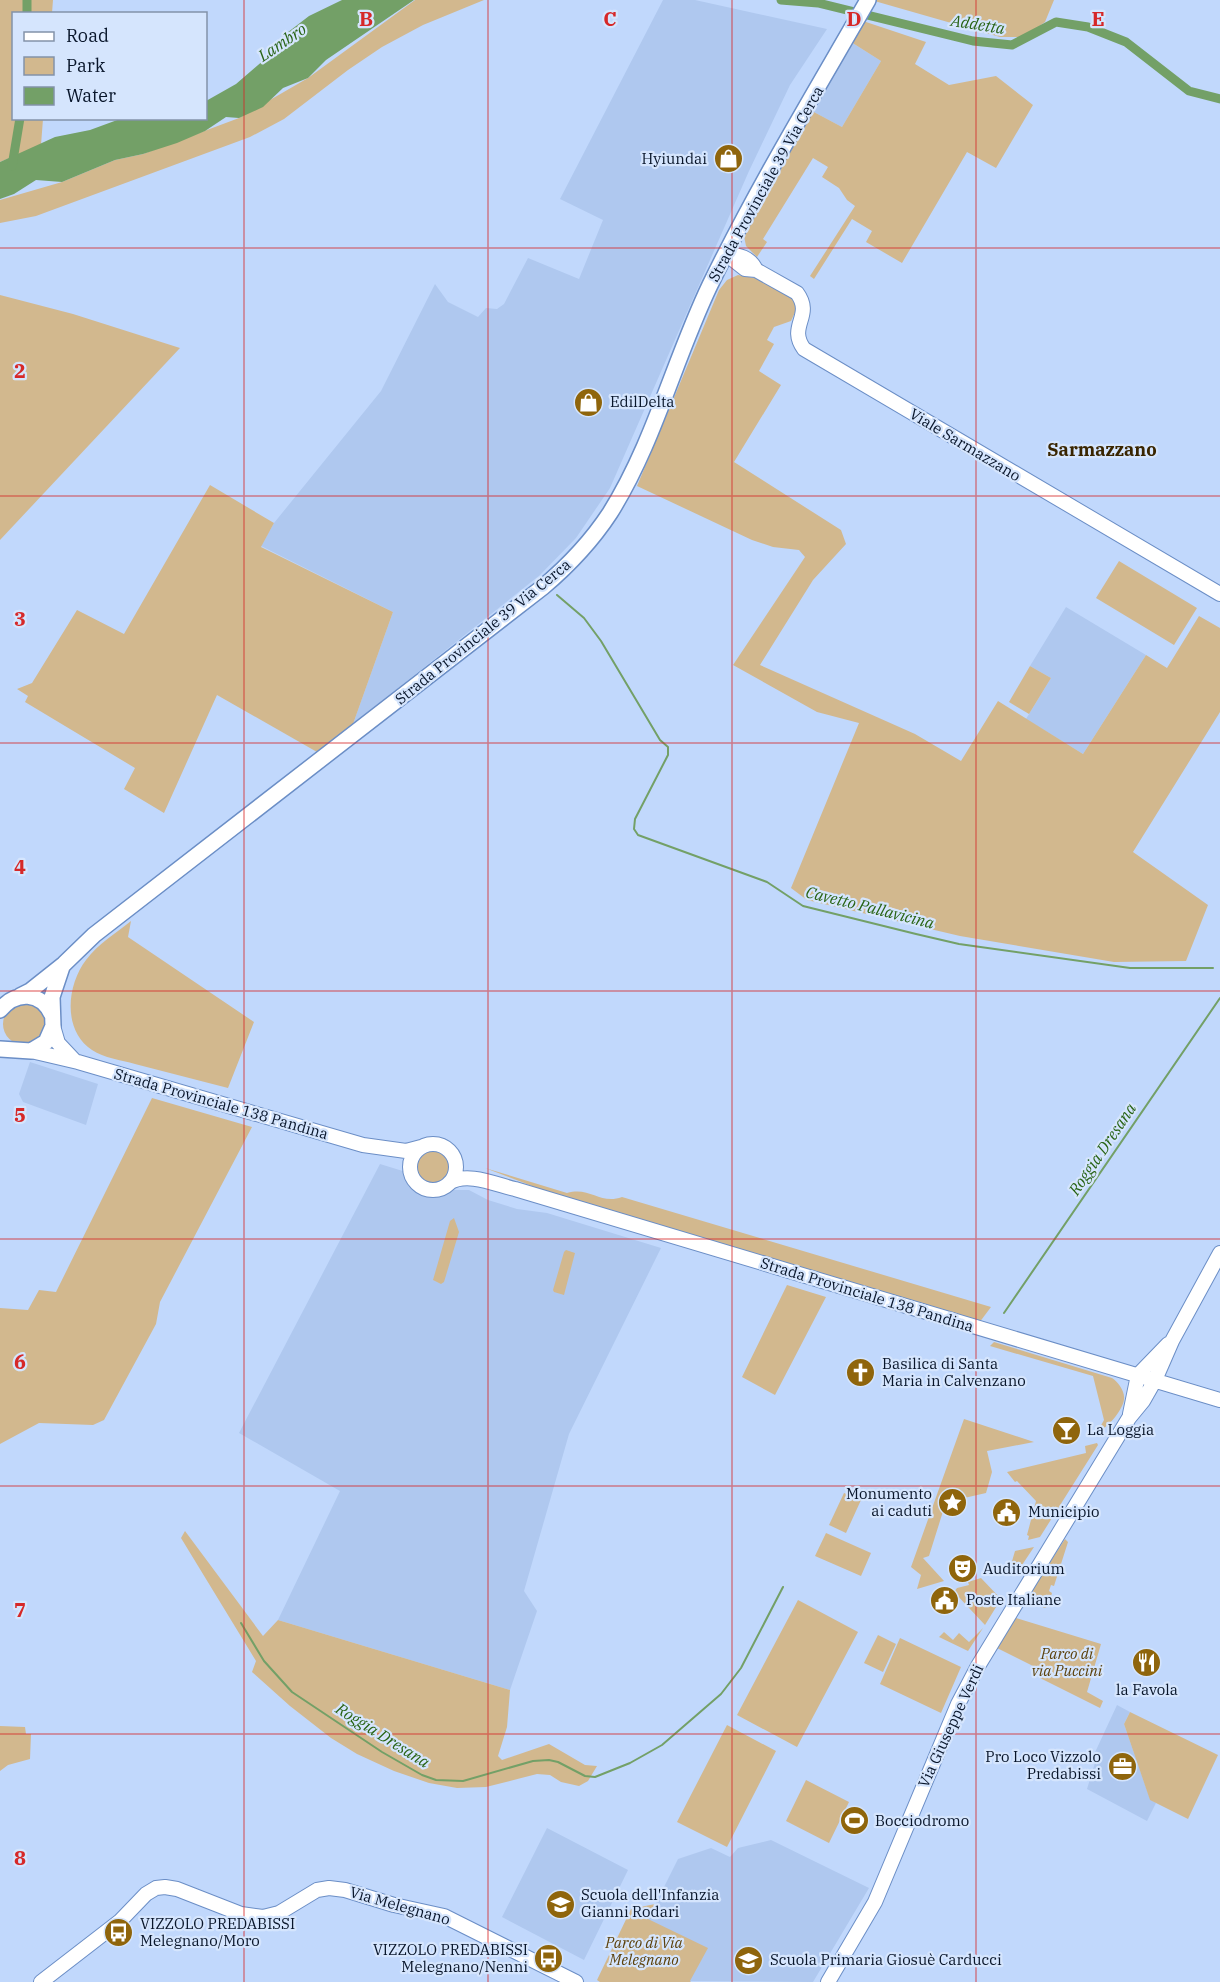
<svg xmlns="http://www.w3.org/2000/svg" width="1220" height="1982" font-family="'IBM Plex Serif',serif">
<rect width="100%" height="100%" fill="#c1d8fc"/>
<path fill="#afc8ef" d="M 663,0 L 695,0 L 827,29 L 790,85 L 749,171 L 610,488 L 576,538 L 540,575 L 353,724 L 393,612 L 261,546 L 274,523 L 381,391 L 435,284 L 448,302 L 478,317 L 486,308 L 497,309 L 504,304 L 528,258 L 579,279 L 603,220 L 560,199 Z
M 851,42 L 881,61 L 842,127 L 812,111 Z
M 1066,607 L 1146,655 L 1083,754 L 1026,719 L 1051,678 L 1030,666 Z
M 30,1062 L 98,1084 L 86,1125 L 23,1102 L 19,1094 Z
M 380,1164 L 406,1172 L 412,1186 L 421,1192 L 436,1195 L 452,1190 L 469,1190 L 488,1200 L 517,1209 L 547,1213 L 661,1248 L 569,1434 L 524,1591 L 537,1611 L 510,1690 L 278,1620 L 340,1491 L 239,1433 Z
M 1117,1705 L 1130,1712 L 1124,1724 L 1150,1799 L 1156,1803 L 1147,1821 L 1087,1789 L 1095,1763 L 1091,1761 Z
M 547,1828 L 628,1870 L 584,1960 L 502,1917 Z
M 771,1840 L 869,1888 L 813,1982 L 690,1981 L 648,1919 L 678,1859 L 711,1848 L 730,1857 L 738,1848 Z"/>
<path fill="#d2b88e" d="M 0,0 L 53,0 L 52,13 L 14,14 L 14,118 L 43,119 L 41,145 L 0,162 Z
M 415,0 L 484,0 L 423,25 L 382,47 L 348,70 L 284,119 L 250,137 L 36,216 L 0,223 L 0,200 L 62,182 L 115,160 L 143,154 L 239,118 L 308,78 Z
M 871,0 L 1054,0 L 1045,22 L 1024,37 L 1000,37 Z
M 863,21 L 926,42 L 915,64 L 949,85 L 996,76 L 1033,105 L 996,168 L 967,152 L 902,263 L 866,242 L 872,231 L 852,219 L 814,279 L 810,276 L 855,206 L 847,200 L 839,188 L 822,177 L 828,167 L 813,158 L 763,239 L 767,242 L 757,257 L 746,246 L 744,236 L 812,111 L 842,127 L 881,61 L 851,42 Z
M 738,275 L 760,279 L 790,296 L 793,299 L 797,308 L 791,321 L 774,327 L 767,340 L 774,344 L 759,371 L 781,385 L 734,462 L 841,530 L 846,544 L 813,580 L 760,665 L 915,734 L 961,761 L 998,701 L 1083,754 L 1146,655 L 1167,668 L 1199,616 L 1220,628 L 1220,712 L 1133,852 L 1208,905 L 1186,961 L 1114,962 L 960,936 L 807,900 L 791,888 L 859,723 L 817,712 L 733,665 L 805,557 L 799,550 L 773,547 L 752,540 L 637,486 L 719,290 L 727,280 Z
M 0,295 L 73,314 L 180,348 L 0,540 Z
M 210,485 L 274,523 L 261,547 L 393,612 L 353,724 L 317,752 L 217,695 L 164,813 L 124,789 L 135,768 L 25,702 L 28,696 L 17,689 L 32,683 L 77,610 L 124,634 Z
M 1119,561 L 1197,608 L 1174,645 L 1096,598 Z
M 1030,666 L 1051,678 L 1029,714 L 1009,702 Z
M 131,921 L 128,937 L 254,1022 L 228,1088 C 197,1080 166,1072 135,1064 C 121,1060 104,1058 92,1050 C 62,1030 67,985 86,960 C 98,944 116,933 131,921 Z
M3 1024a21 21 0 1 1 42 0a21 21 0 1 1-42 0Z
M 152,1098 L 252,1127 L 160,1302 L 156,1324 L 104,1420 L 93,1425 L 39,1423 L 0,1444 L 0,1308 L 28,1310 L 39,1290 L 56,1292 Z
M417 1167a16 16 0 1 1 32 0a16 16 0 1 1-32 0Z
M 485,1168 L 567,1193 C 590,1186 600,1205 622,1197 L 991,1307 L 979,1323 L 566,1199 Z
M 454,1218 L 459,1232 L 444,1282 L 441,1284 L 433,1280 L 450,1221 Z
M 566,1250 L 575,1253 L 564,1295 L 554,1292 L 553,1290 L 564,1252 Z
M 787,1285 L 826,1297 L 775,1395 L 742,1377 Z
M 994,1342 L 1112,1378 C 1118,1382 1125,1391 1124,1399 C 1124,1408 1108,1428 1100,1430 L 1099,1429 L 1104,1420 L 1093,1376 L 990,1346 Z
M 964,1419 L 1034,1442 L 987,1451 L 992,1472 L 986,1493 L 951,1501 L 940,1498 L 938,1503 L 945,1505 L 929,1556 L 923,1558 L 944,1581 L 917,1589 L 921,1575 L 911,1567 Z
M 1097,1443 L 1098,1445 L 1040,1537 L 1028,1540 L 1029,1536 L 1027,1535 L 1036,1501 L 1017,1481 L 1015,1482 L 1007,1472 L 1086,1453 L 1085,1446 Z
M 844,1493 L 861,1500 L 846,1533 L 829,1525 Z
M 185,1531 L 263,1636 L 278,1620 L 510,1690 L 507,1727 L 498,1756 L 502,1760 L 549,1744 L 585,1765 L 597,1766 L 588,1781 L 579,1786 L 561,1782 L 550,1775 L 537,1774 L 486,1787 L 457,1788 L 429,1783 L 394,1771 L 357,1754 L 331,1738 L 290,1706 L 252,1672 L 256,1661 L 181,1538 Z
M 826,1533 L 871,1553 L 861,1576 L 815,1556 Z
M 1065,1539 L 1068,1542 L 1054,1586 L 1051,1585 L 1049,1591 L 1052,1593 L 1048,1606 L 1045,1608 L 1029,1602 L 1027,1598 Z
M 1034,1547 L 1022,1565 L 1010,1568 L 1015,1551 Z
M 981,1578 L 1001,1599 L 985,1625 L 954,1592 L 957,1588 L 969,1585 L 968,1582 Z
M 798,1600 L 858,1632 L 797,1747 L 737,1715 Z
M 1016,1618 L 1101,1644 L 1087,1692 L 1103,1701 L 1100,1708 L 1038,1677 L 1041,1670 L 997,1648 Z
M 983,1628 L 968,1651 L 939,1637 L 944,1632 L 953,1640 L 959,1633 L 969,1642 Z
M 878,1635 L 896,1644 L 883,1672 L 864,1663 Z
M 900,1638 L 961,1667 L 941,1713 L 880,1684 Z
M 1130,1712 L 1218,1755 L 1188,1819 L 1150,1800 L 1124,1724 Z
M 727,1725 L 776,1751 L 727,1847 L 677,1822 Z
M 0,1726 L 25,1727 L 26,1734 L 31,1734 L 30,1759 L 8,1765 L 0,1771 Z
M 806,1780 L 849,1802 L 829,1843 L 786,1821 Z
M 655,1904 L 648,1919 L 708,1948 L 690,1981 L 691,1982 L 600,1982 L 597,1980 L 631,1909 Z"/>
<path fill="#73a067" d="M 342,0 L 414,0 L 326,60 L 308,78 L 283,88 L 263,107 L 239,118 L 226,117 L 205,131 L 177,143 L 143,154 L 115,160 L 62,182 L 36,180 L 14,194 L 0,199 L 0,162 L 55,137 L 90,130 L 120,119 L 206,118 L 206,101 L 236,84 L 265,59 L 283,36 L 309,16 Z"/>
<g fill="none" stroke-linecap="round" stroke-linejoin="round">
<path stroke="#73a067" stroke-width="2" d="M 557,595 L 584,618 L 601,641 L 660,740 L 668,747 L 668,755 L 635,819 L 634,829 L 638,835 L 767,882 L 803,906 L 916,934 L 959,944 L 1130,968 L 1213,968
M 1004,1313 L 1220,998
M 241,1623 L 264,1661 L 292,1692 L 382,1752 L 422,1775 L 436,1780 L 463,1781 L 533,1761 L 549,1760 L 558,1762 L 585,1776 L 595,1777 L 630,1763 L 662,1745 L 721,1694 L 741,1668 L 783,1587"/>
<path stroke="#73a067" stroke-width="9" d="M 781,0 L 818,3 L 973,41 L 1012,45 L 1056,22 L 1088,27 L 1126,42 L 1189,91 L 1220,99
M 27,14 L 27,0
M 12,166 L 20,118"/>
<defs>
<path id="secondary" d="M 726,254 L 745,269 L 756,270 L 797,293 C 814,316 787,326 804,349 L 1220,594
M 726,254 C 739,255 750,257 756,270
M 53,1026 L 58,1043 L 74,1060
M 31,1051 L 78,1062 L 363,1145 L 406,1151 L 421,1147
M410 1167a23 23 0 1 1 46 0a23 23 0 1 1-46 0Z
M 449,1183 C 467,1171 497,1185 515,1189 L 1220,1400
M 1130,1414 L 1138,1375 L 1168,1344
M 41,1982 L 120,1921 L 146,1894 L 156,1888 L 165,1887 L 177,1889 L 241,1914 L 263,1917 L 279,1913 L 317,1890 L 329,1888 L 345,1890 L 394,1905 L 444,1916 L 576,1982
M 828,1982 L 875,1902 L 958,1704 L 978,1666 L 1129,1418 L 1143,1401 L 1155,1380 L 1172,1341 L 1220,1253"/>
<path id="primary" d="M 20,996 L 30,991 L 64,964 L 94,935 L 543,587 C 569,565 591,542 610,513 C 654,443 674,360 710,285 C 757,188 814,94 868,0
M 0,1010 C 16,991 41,991 52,1015
M 0,1049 L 31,1051 L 46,1042 L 53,1026 L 52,997 L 62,967"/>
</defs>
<use href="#secondary" stroke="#6b8ec6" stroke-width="16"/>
<use href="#primary" stroke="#6b8ec6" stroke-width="18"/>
<use href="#secondary" stroke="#fff" stroke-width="14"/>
<use href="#primary" stroke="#fff" stroke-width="15"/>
</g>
<path fill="none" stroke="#d62828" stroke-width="1.5" stroke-opacity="0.55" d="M 244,0 L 244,1982M 488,0 L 488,1982M 732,0 L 732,1982M 976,0 L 976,1982M 0,248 L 1220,248M 0,496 L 1220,496M 0,743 L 1220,743M 0,991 L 1220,991M 0,1239 L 1220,1239M 0,1486 L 1220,1486M 0,1734 L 1220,1734"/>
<defs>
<symbol id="shop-disc" viewBox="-11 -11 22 22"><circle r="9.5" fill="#8f650c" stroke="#d5e5fd"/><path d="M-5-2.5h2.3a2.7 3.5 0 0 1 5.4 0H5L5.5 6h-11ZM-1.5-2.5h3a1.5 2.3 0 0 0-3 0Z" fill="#fff"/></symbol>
<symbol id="church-disc" viewBox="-11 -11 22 22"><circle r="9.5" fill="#8f650c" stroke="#d5e5fd"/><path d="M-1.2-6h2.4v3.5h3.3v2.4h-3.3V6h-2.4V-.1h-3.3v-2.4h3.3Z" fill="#fff"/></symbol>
<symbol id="bar-disc" viewBox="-11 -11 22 22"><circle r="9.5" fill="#8f650c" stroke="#d5e5fd"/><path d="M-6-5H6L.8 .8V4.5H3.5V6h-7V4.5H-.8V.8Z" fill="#fff"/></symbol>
<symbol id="sight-disc" viewBox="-11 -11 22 22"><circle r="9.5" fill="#8f650c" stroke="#d5e5fd"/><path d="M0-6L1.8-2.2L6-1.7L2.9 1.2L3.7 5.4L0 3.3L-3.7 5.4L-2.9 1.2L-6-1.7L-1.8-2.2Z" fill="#fff"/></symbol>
<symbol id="civic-disc" viewBox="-11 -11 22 22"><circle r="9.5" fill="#8f650c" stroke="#d5e5fd"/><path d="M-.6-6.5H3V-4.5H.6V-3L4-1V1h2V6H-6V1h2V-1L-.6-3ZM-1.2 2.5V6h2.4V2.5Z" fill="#fff"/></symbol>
<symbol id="theatre-disc" viewBox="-11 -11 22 22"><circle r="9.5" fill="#8f650c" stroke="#d5e5fd"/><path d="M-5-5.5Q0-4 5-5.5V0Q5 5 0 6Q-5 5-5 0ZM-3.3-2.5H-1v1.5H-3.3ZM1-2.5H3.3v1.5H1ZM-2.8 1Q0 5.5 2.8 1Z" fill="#fff"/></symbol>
<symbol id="restaurant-disc" viewBox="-11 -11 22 22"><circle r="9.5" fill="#8f650c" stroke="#d5e5fd"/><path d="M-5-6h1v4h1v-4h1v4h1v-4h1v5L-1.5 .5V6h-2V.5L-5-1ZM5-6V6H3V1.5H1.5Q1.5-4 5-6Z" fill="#fff"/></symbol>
<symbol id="office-disc" viewBox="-11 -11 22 22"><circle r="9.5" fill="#8f650c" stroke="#d5e5fd"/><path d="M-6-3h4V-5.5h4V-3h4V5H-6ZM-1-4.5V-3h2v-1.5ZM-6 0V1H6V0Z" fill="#fff"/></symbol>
<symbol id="stadium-disc" viewBox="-11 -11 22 22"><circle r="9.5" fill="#8f650c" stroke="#d5e5fd"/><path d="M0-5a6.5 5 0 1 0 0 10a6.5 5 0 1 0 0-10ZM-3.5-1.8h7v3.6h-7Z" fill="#fff"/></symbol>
<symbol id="school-disc" viewBox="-11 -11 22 22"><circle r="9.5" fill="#8f650c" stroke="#d5e5fd"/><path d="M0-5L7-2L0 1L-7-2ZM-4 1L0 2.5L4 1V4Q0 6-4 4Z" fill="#fff"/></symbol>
<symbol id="bus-disc" viewBox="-11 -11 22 22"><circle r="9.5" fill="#8f650c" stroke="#d5e5fd"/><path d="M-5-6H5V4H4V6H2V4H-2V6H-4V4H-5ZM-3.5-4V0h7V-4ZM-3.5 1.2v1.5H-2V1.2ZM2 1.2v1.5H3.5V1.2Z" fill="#fff"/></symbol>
</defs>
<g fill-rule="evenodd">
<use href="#shop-disc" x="712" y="142" width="33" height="33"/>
<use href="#shop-disc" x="572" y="386" width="33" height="33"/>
<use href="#church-disc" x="844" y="1356" width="33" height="33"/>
<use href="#bar-disc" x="1050" y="1414" width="33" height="33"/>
<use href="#sight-disc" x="936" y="1486" width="33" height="33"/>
<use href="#civic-disc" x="990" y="1496" width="33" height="33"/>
<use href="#theatre-disc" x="946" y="1552" width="33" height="33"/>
<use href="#civic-disc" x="928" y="1584" width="33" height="33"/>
<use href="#restaurant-disc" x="1130" y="1646" width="33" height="33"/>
<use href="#office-disc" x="1106" y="1750" width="33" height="33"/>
<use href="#stadium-disc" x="838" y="1804" width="33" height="33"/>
<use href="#school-disc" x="544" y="1888" width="33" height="33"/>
<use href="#bus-disc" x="102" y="1916" width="33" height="33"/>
<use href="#bus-disc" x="532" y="1942" width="33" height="33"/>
<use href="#school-disc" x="732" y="1944" width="33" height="33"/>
</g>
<g text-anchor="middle" stroke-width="4.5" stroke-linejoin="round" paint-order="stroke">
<g font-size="15" fill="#08152a" stroke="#d5e5fd" text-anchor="start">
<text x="707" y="164" text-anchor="end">Hyiundai</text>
<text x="610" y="407">EdilDelta</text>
<text x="882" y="1369">Basilica di Santa<tspan x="882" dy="17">Maria in Calvenzano</tspan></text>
<text x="1087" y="1435">La Loggia</text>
<text x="932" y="1499" text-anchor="end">Monumento<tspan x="932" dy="17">ai caduti</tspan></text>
<text x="1028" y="1517">Municipio</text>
<text x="983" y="1574">Auditorium</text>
<text x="966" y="1605">Poste Italiane</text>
<text x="1147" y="1695" text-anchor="middle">la Favola</text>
<text x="1101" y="1762" text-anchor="end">Pro Loco Vizzolo<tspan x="1101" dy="17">Predabissi</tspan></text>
<text x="875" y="1826">Bocciodromo</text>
<text x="581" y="1900">Scuola dell'Infanzia<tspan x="581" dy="17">Gianni Rodari</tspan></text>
<text x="140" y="1929">VIZZOLO PREDABISSI<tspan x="140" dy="17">Melegnano/Moro</tspan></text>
<text x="528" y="1955" text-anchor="end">VIZZOLO PREDABISSI<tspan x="528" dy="17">Melegnano/Nenni</tspan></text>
<text x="770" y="1965">Scuola Primaria Giosuè Carducci</text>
</g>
<g font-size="15" fill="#08152a" stroke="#d5e5fd">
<text transform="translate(766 184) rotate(-61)" y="5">Strada Provinciale 39 Via Cerca</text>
<text transform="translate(965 445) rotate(31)" y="5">Viale Sarmazzano</text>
<text transform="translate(483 632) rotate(-39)" y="5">Strada Provinciale 39 Via Cerca</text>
<text transform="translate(221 1104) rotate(16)" y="5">Strada Provinciale 138 Pandina</text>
<text transform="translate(867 1295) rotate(17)" y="5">Strada Provinciale 138 Pandina</text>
<text transform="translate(951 1726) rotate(-65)" y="5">Via Giuseppe Verdi</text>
<text transform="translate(400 1906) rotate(16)" y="5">Via Melegnano</text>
</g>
<g font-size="15" font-style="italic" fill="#5c410b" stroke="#d5e5fd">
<text x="1067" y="1659">Parco di<tspan x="1067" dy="17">via Puccini</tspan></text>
<text x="644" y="1948">Parco di Via<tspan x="644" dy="17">Melegnano</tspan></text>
</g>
<g font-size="16" font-style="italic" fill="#286314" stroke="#d5e5fd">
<text transform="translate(978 24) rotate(9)" y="6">Addetta</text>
<text transform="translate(282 42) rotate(-34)" y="6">Lambro</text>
<text transform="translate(870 907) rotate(14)" y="6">Cavetto Pallavicina</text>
<text transform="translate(1102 1149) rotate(-56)" y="6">Roggia Dresana</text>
<text transform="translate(383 1735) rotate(32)" y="6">Roggia Dresana</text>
</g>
<g font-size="18" font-weight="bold" fill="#392500" stroke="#d5e5fd">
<text x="1102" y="456">Sarmazzano</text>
</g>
</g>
<g font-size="20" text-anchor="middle" font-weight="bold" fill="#d62828" stroke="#d5e5fd" stroke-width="4.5" stroke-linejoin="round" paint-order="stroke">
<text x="366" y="26">B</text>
<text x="610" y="26">C</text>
<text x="854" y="26">D</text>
<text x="1098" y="26">E</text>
<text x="20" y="378">2</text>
<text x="20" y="626">3</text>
<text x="20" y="874">4</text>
<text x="20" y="1122">5</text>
<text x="20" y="1369">6</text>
<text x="20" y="1617">7</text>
<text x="20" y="1865">8</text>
</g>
<rect x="12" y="12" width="195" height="108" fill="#d5e5fd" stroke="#8392a9" stroke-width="1.5"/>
<rect x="24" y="32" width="30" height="9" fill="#ffffff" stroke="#8392a9" stroke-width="1.5"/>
<text x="66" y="42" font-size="18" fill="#08152a">Road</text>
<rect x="24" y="57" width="30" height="18" fill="#d2b88e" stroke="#8392a9" stroke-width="1.5"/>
<text x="66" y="72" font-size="18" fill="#08152a">Park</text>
<rect x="24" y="87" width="30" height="18" fill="#73a067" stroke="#8392a9" stroke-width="1.5"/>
<text x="66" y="102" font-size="18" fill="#08152a">Water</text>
</svg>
